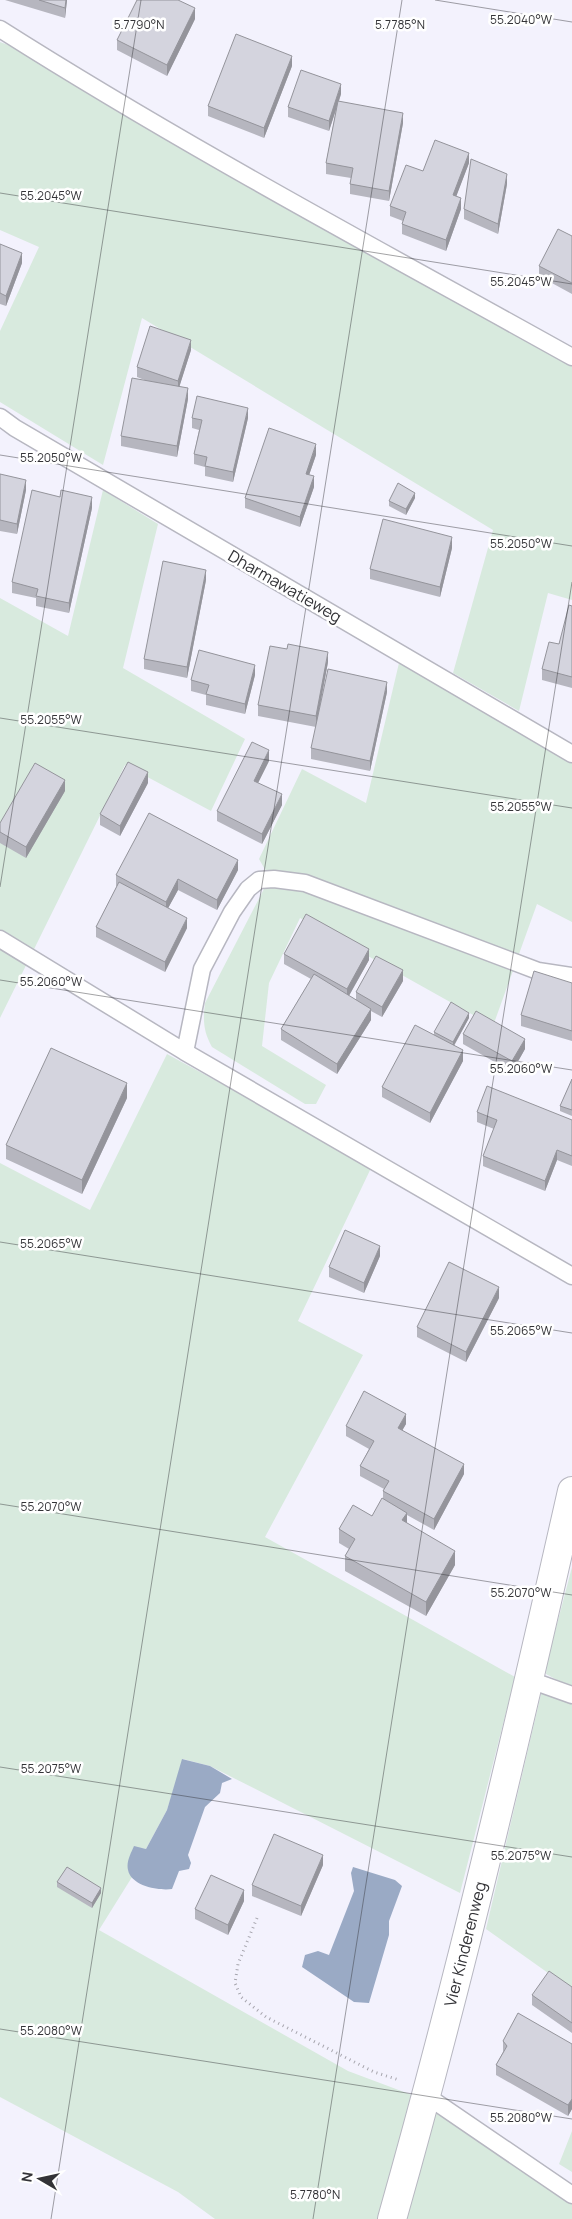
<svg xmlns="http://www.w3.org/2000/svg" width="572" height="2219" font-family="Manrope,sans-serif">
<rect width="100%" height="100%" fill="#f3f2fd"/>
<path fill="#d8eade" d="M 0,42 L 11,46 C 194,161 383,262 572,366 L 572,600 L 548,593 L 519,711 L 453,673 L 493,530 L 142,318 L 103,465 L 0,402 L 0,331 L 39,247 L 0,230 Z
M 103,490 L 158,524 L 123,668 L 245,739 L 211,811 L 125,765 L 0,1018 L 0,598 L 68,636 Z
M 399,663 L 572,763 L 572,922 L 537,904 L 493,1026 L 300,918 L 269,983 L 262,1046 L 326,1085 L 316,1104 L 305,1104 L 212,1047 C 203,1031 203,1020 205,1003 L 266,885 L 267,873 L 259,859 L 302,769 L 366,803 Z
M 167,1054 L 372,1166 L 298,1321 L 363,1355 L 265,1537 L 515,1677 L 460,1893 L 210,1766 L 183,1759 L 167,1810 L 146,1849 L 134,1847 L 128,1870 L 132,1877 L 99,1930 L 348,2071 L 412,2095 L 377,2219 L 215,2219 L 178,2192 L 0,2097 L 0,1163 L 90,1210 Z
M 572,1567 L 572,1688 L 546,1674 L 547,1662 Z
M 541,1694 L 550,1694 L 572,1704 L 572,1990 L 486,1929 Z
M 443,2108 L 572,2193 L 572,2219 L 404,2219 L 435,2114 Z
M 572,2131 L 572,2172 L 559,2164 Z"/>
<path fill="#9aaac5" d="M 182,1759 L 210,1766 L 232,1779 L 222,1783 L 220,1793 L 205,1807 L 188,1855 L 191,1863 L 189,1869 L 179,1871 L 172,1889 C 159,1891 131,1886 128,1870 C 126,1862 131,1853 134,1846 L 146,1849 L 167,1810 Z
M 353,1867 L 395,1880 L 402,1886 L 389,1921 L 389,1935 L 369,2003 L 354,2002 L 302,1967 L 305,1955 L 318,1951 L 329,1955 L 354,1891 L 351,1873 Z"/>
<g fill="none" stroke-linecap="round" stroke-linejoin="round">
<defs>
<path id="lane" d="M 0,29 C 186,147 380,250 572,357
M 0,417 L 15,428 L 572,754
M 0,939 L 185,1052
M 572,976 L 538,971 L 305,883 L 274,879 L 259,880 L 248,889 L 232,912 L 202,969 L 185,1052 L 572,1276
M 530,1680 L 572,1695
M 427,2096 L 572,2195"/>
<path id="street" d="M 392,2219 C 460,1979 517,1735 572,1491"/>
</defs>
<use href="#lane" stroke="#b7b7c1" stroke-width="19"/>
<use href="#street" stroke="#b7b7c1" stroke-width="30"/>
<path stroke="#a6a5ad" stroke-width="3" stroke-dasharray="1 4" stroke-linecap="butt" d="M 257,1918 L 238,1964 L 235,1983 L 241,1997 L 266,2017 L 374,2072 L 399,2080"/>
<use href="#lane" stroke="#fff" stroke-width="16"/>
<use href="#street" stroke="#fff" stroke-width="28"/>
</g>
<path fill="#b6b6bf" d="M 5,0 L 67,0 L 65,18 Z
M 195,19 L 167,76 L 117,50 L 117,40 Z
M 292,66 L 264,138 L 208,116 L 208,106 Z
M 341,94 L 339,101 L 403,123 L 389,201 L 350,194 L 350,184 L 351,178 L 326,174 L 326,163 L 336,110 L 329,131 L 288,117 L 288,107 Z
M 469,163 L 456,196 L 461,209 L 446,251 L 402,234 L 402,224 L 403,221 L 390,216 L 390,206 L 423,171 Z
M 507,184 L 498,234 L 464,219 L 464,209 Z
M 572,236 L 572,294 L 539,276 L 539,266 Z
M 0,244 L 22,263 L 6,306 L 0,304 Z
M 191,350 L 179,387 L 188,399 L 177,457 L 121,446 L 121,436 L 147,381 L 137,377 L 137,367 Z
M 192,418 L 248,418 L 233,482 L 205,476 L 205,467 L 194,464 L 194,454 L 199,430 L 192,428 Z
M 316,455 L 309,475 L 314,487 L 300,527 L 245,508 L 245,498 Z
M 0,474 L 26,490 L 17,534 L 0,531 Z
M 415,498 L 406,515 L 389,506 L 389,501 Z
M 92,508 L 69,613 L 36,606 L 36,598 L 12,593 L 12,582 Z
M 452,548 L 440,597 L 370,579 L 370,569 Z
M 206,580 L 187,678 L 144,669 L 144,659 Z
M 572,606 L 572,688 L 542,680 L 542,669 L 559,644 Z
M 328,662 L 316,727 L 258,716 L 258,705 Z
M 255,675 L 245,714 L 206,705 L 206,695 L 191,691 L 191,680 Z
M 387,692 L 370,771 L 311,759 L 311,748 Z
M 269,761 L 258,783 L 282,805 L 262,844 L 217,821 L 217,811 Z
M 148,783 L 120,836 L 100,825 L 100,814 Z
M 65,791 L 26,858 L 0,843 L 0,823 Z
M 238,870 L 217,910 L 178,890 L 168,908 L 187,928 L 165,972 L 96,937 L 96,927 L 117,886 L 116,886 L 116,875 Z
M 284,954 L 369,960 L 349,996 L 356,1000 L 356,992 L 403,981 L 382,1017 L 371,1011 L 371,1020 L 337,1074 L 281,1040 L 281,1029 L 311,979 L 284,964 Z
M 572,983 L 572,1041 L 521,1026 L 521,1015 Z
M 469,1018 L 454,1046 L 463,1061 L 430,1123 L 382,1097 L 382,1087 L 434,1035 L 434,1032 Z
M 463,1034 L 525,1049 L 512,1072 L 463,1044 Z
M 572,1079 L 572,1116 L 560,1111 L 560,1106 Z
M 127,1098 L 82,1194 L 6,1159 L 6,1145 Z
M 477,1112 L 572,1120 L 572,1166 L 557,1160 L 545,1191 L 483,1166 L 483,1156 L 494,1129 L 477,1122 Z
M 380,1256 L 364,1293 L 329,1277 L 329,1267 Z
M 499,1298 L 466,1362 L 417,1337 L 417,1327 Z
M 406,1424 L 402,1430 L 464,1474 L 434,1530 L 407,1515 L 407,1523 L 455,1565 L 426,1616 L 345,1571 L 345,1556 L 349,1549 L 339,1543 L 339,1529 L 372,1516 L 383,1499 L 383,1491 L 384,1489 L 360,1476 L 360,1466 L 369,1449 L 346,1436 L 346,1426 Z
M 323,1865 L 301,1916 L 252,1896 L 252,1885 Z
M 57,1882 L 101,1893 L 92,1908 L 57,1887 Z
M 244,1901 L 228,1935 L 195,1919 L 195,1909 Z
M 572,1987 L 572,2033 L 532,2005 L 532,1995 Z
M 503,2041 L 572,2044 L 572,2109 L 568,2116 L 496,2075 L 496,2065 L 503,2052 Z"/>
<path fill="#94949b" d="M 66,0 L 67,0 L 65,18 L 65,8 Z
M 195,8 L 195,19 L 167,76 L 167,65 Z
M 292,56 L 292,66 L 264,138 L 264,128 Z
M 341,84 L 341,94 L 329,131 L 329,121 Z
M 403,113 L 403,123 L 389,201 L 389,191 Z
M 469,153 L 469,163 L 453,205 L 453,195 Z
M 507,174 L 507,184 L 498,234 L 498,224 Z
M 461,198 L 461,209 L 446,251 L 446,240 Z
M 22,253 L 22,263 L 6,306 L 6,296 Z
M 191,340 L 191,350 L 178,391 L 178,381 Z
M 188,388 L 188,399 L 177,457 L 177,446 Z
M 248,408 L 248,418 L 233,482 L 233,472 Z
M 316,444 L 316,455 L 306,484 L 306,474 Z
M 314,476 L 314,487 L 300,527 L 300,517 Z
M 26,480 L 26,490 L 17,534 L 17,524 Z
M 415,493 L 415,498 L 406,515 L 406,509 Z
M 92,497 L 92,508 L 69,613 L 69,603 Z
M 452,537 L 452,548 L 440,597 L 440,587 Z
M 206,570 L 206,580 L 187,678 L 187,667 Z
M 328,652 L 328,662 L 316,727 L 316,716 Z
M 255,665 L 255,675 L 245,714 L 245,704 Z
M 387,682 L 387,692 L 370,771 L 370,761 Z
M 269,750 L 269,761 L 254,791 L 254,781 Z
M 148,772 L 148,783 L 120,836 L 120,826 Z
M 65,780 L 65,791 L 26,858 L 26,847 Z
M 282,794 L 282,805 L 262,844 L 262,834 Z
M 238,860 L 238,870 L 217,910 L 217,900 Z
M 178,879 L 178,890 L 166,912 L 166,902 Z
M 187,918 L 187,928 L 165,972 L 165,962 Z
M 369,949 L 369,960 L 347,999 L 347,989 Z
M 403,970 L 403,981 L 382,1017 L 382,1007 Z
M 371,1009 L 371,1020 L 337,1074 L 337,1064 Z
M 469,1013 L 469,1018 L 453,1047 L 453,1042 Z
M 525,1039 L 525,1049 L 512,1072 L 512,1061 Z
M 463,1050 L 463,1061 L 430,1123 L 430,1113 Z
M 127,1083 L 127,1098 L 82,1194 L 82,1180 Z
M 557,1150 L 557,1160 L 545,1191 L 545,1181 Z
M 380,1246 L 380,1256 L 364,1293 L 364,1283 Z
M 499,1287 L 499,1298 L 466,1362 L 466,1352 Z
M 406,1414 L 406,1424 L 398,1438 L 398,1428 Z
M 464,1464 L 464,1474 L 434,1530 L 434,1519 Z
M 407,1513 L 407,1527 L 402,1520 Z
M 455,1551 L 455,1565 L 426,1616 L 426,1602 Z
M 323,1855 L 323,1865 L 301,1916 L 301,1906 Z
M 101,1888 L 101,1893 L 92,1908 L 92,1903 Z
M 244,1890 L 244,1901 L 228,1935 L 228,1925 Z
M 572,2099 L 572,2109 L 568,2116 L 568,2105 Z"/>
<path fill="#d4d4de" stroke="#94949b" d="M 39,0 L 66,0 L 65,8 Z
M 137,0 L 178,0 L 195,8 L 167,65 L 117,40 Z
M 236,34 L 292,56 L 264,128 L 208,106 Z
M 301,70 L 341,84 L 329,121 L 288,107 Z
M 338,101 L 403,113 L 389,191 L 350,184 L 353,168 L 326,163 Z
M 435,140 L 469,153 L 453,195 L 461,198 L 446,240 L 402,224 L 406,212 L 390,206 L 406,165 L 423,171 Z
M 471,159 L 507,174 L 498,224 L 464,209 Z
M 558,229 L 572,236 L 572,283 L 539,266 Z
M 0,244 L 22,253 L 6,296 L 0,293 Z
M 150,326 L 191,340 L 178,381 L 137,367 Z
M 132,378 L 188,388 L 177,446 L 121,436 Z
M 197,396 L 248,408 L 233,472 L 205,466 L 207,457 L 194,454 L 202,420 L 192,418 Z
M 269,428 L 316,444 L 306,474 L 314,476 L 300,517 L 245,498 Z
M 0,474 L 26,480 L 17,524 L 0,520 Z
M 398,483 L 415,493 L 406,509 L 389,501 Z
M 32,490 L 60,497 L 61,490 L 92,497 L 69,603 L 36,596 L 38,589 L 12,582 Z
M 383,519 L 452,537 L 440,587 L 370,569 Z
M 163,561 L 206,570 L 187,667 L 144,659 Z
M 569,605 L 572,606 L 572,677 L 542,669 L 549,642 L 559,644 Z
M 288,644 L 328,652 L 316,716 L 258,705 L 270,646 L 287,649 Z
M 199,650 L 255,665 L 245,704 L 206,694 L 209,685 L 191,680 Z
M 328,669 L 387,682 L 370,761 L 311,748 Z
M 252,742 L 269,750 L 254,781 L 282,794 L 262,834 L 217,811 Z
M 128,762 L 148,772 L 120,826 L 100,814 Z
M 35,763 L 65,780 L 26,847 L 0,832 L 0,823 Z
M 149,813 L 238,860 L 217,900 L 178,879 L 166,902 L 116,875 Z
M 119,882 L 187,918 L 165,962 L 96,927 Z
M 306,914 L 369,949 L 347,989 L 284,954 Z
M 376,956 L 403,970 L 382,1007 L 356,992 Z
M 534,971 L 572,983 L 572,1031 L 521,1015 Z
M 314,974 L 371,1009 L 337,1064 L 281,1029 Z
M 451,1002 L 469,1013 L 453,1042 L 434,1032 Z
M 476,1011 L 525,1039 L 512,1061 L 463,1034 Z
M 415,1025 L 463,1050 L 430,1113 L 382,1087 Z
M 51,1048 L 127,1083 L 82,1180 L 6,1145 Z
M 572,1079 L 572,1110 L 560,1106 Z
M 487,1086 L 572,1120 L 572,1156 L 557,1150 L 545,1181 L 483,1156 L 497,1120 L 477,1112 Z
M 345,1230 L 380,1246 L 364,1283 L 329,1267 Z
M 449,1262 L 499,1287 L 466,1352 L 417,1327 Z
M 364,1391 L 406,1414 L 398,1428 L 464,1464 L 434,1519 L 383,1491 L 389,1481 L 360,1466 L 374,1441 L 346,1426 Z
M 382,1498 L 407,1513 L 402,1520 L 455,1551 L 426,1602 L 345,1556 L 355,1539 L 339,1529 L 353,1505 L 372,1516 Z
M 274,1834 L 323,1855 L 301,1906 L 252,1885 Z
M 67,1867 L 101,1888 L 92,1903 L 57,1882 Z
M 211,1875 L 244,1890 L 228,1925 L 195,1909 Z
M 549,1971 L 572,1987 L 572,2023 L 532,1995 Z
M 518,2013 L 572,2044 L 572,2099 L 568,2105 L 496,2065 L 507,2046 L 503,2041 Z"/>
<path fill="none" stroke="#333337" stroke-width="1" stroke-opacity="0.45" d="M 435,0 L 572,22M 0,193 L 572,284M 0,455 L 572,546M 0,718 L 572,808M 0,887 L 141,0M 0,980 L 572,1070M 0,1242 L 572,1333M 0,1504 L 572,1595M 0,1767 L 572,1857M 0,2029 L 572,2119M 51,2219 L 402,0M 313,2219 L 572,582"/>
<g text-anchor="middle" stroke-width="5" stroke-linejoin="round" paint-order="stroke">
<g font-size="16" fill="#333337" stroke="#fff">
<text transform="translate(285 586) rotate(30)" y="6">Dharmawatieweg</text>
<text transform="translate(465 1944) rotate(-76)" y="6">Vier Kinderenweg</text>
</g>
</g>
<g font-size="12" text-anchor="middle" fill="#333337" stroke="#fff" stroke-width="5" stroke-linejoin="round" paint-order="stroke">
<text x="521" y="24">55.2040°W</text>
<text x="139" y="29">5.7790°N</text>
<text x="400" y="29">5.7785°N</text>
<text x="51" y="200">55.2045°W</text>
<text x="521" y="286">55.2045°W</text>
<text x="51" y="462">55.2050°W</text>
<text x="521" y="548">55.2050°W</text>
<text x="51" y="724">55.2055°W</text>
<text x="521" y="811">55.2055°W</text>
<text x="51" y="986">55.2060°W</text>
<text x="521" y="1073">55.2060°W</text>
<text x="51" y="1248">55.2065°W</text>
<text x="521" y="1335">55.2065°W</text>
<text x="51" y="1511">55.2070°W</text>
<text x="521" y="1597">55.2070°W</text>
<text x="51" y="1773">55.2075°W</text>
<text x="521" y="1860">55.2075°W</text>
<text x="51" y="2035">55.2080°W</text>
<text x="521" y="2122">55.2080°W</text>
<text x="315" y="2199">5.7780°N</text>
</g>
<g transform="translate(40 2179) rotate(279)" stroke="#ffffff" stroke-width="4" paint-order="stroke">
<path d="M0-4L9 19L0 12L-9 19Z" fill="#333337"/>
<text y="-8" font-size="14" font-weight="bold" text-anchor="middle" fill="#333337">N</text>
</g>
</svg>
